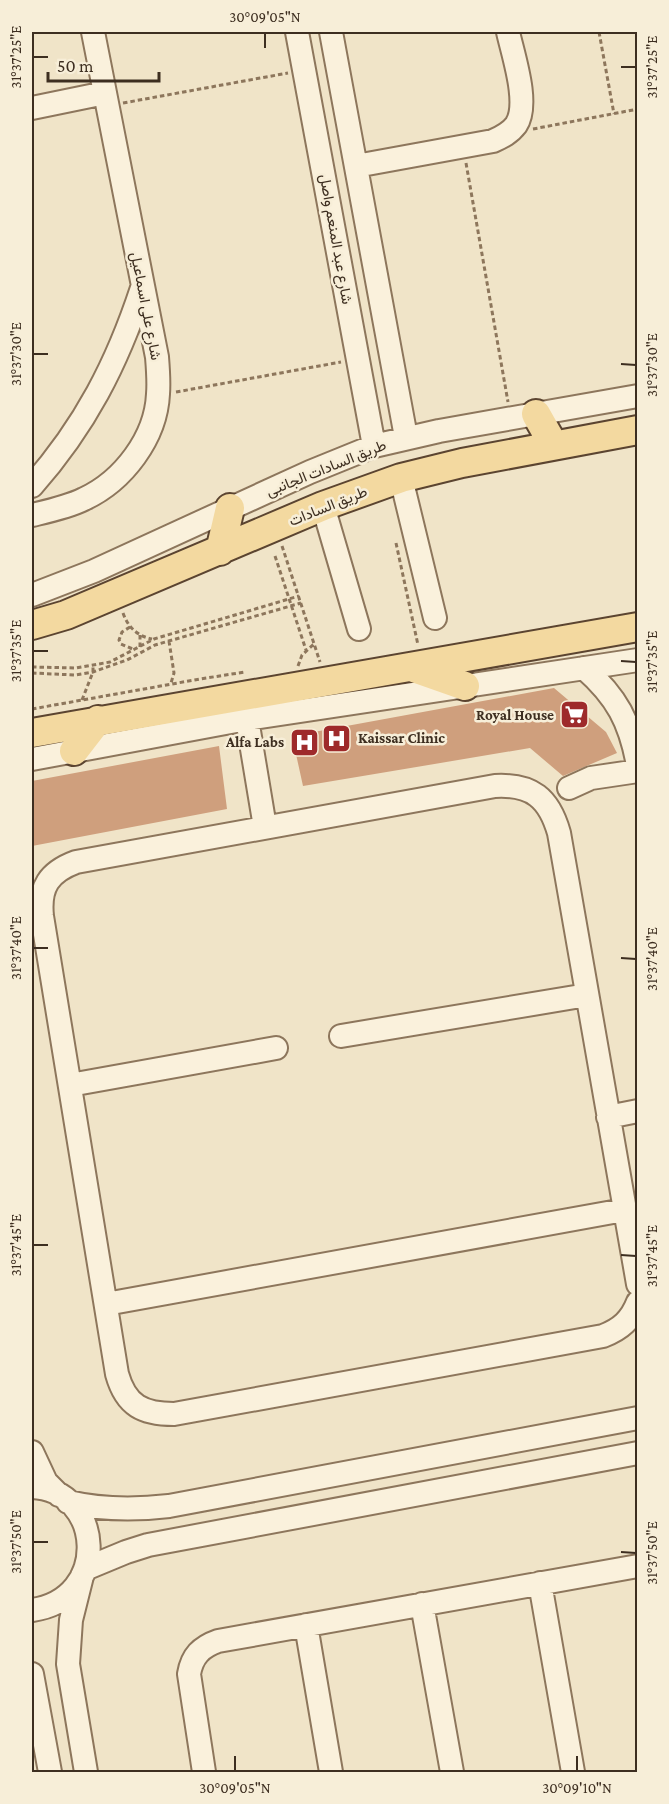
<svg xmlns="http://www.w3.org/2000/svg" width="669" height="1804" font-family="'Crimson Pro',Vazirmatn,serif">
<rect width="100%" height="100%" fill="#f0e4c8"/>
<path fill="#cf9f7d" d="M 554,688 L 606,732 L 617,753 L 563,776 L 530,748 L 303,786 L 292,736 Z
M 219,746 L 227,809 L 32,846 L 32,781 Z"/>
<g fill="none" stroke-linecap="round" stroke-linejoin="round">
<defs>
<path id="minor" d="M 297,32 L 374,446
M 331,32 L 406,437
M 32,108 L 105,93
M 356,166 L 493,141 C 502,137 510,133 516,125 C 530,104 513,55 508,32
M 401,478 L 435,618
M 32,486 C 85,426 117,364 142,288
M 323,506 L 359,629
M 32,515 C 49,511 68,507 84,499 C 123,481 156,438 158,394 C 159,382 158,369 157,357 L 93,32
M 32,595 L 94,571 L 310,472 L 374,446 L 439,431 L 638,396
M 584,668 C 617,697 630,722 638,765
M 247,719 L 265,827
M 32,759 L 247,719 L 638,660
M 569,788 L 591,778 L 638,771
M 341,1036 L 587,995
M 70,1085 L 276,1048
M 608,1117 L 638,1111
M 638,1284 L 559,833 C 549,798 532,784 495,786 L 76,862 C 49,872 39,887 42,916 L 117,1374 C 126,1406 143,1414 174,1414 L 603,1336 C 621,1329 631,1320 638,1302
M 106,1304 L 624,1210
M 32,1452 L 46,1482 L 59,1495
M 32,1487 C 104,1490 111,1599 32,1610
M 68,1502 C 102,1510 134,1510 169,1506 L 638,1418
M 85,1569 L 126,1552 L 148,1545 L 638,1453
M 82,1576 L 71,1620 L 68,1664 L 86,1772
M 540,1583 L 573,1772
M 422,1604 L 452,1772
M 306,1625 L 331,1772
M 32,1674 L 50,1772
M 204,1772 L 189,1674 C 192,1656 201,1647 218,1641 L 638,1566"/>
<path id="major" d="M 536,414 L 553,444
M 220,551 L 230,508
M 32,625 L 66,615 L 323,506 L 401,478 L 462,463 L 638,430
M 411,667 L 465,686
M 32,733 L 638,627
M 74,751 L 98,720"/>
</defs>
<use href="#minor" stroke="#8d765c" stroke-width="26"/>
<use href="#major" stroke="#5b4430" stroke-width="32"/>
<path stroke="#8d765c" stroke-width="3" stroke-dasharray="4.5 3" stroke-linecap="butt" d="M 599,32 L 614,114
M 123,103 L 288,73
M 533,129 L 638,109
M 466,163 L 508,402
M 176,392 L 341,362
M 396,543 L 418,645
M 282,546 L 320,662
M 275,556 L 306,650
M 123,613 C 128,627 137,636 152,639
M 130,627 L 122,632 L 119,640 L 121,644 L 135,650
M 140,635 L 140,647
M 169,641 L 174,673 L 171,683
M 298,666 L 302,655 L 314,644
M 32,667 L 76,668 L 110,662 L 154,639 L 299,596
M 32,673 L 75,675 L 93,672 L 127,660 L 155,645 L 301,603
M 82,700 L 93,672 L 93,666
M 32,709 L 200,679 L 245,672"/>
<use href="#minor" stroke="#faf1dc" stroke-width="22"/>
<use href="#major" stroke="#f3d9a0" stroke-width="28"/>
</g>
<path fill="none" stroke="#3d2e20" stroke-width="2" d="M 265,48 L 265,33M 33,57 L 48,57M 621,67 L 636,67M 33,354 L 48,354M 621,364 L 636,365M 33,651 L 48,651M 621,661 L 636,662M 33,948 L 48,948M 621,958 L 636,959M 33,1245 L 48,1245M 621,1255 L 636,1256M 33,1542 L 48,1542M 621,1552 L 636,1553M 235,1771 L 235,1756M 577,1771 L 577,1756"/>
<defs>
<symbol id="supermarket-square" viewBox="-11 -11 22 22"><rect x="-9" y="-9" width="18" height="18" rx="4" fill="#9e2a2b" stroke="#f7eed8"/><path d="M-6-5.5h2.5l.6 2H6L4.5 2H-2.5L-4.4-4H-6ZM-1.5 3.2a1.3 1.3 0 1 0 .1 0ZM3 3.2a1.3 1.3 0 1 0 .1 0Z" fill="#fff"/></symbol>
<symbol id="hospital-square" viewBox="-11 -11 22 22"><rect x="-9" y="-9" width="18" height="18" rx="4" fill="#9e2a2b" stroke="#f7eed8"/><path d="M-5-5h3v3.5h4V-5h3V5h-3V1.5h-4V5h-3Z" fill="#fff"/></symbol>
</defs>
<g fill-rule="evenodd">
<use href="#supermarket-square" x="558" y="698" width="33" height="33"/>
<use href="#hospital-square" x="320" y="722" width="33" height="33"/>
<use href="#hospital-square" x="288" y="726" width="33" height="33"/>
</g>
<g text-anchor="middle" stroke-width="5" stroke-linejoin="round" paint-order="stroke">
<g font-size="15" fill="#3d2e20" stroke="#f7eed8">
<text transform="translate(336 239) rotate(80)" y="5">شارع عبد المنعم واصل</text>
<text transform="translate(146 306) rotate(79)" y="5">شارع على اسماعيل</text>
<text transform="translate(326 468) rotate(-22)" y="5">طريق السادات الجانبى</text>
<text transform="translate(328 506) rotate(-22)" y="5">طريق السادات</text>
</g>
<g font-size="15" font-weight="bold" fill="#3d2e20" stroke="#f7eed8" text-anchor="end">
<text x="554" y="720">Royal House</text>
<text x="358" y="743" text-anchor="start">Kaissar Clinic</text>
<text x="284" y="747">Alfa Labs</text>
</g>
</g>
<rect width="669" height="1804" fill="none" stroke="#f7eed8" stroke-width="66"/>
<path d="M48 72v9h111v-9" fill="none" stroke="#3d2e20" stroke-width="3"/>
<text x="57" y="72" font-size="18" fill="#3d2e20" stroke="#f7eed8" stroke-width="4.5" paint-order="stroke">50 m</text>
<rect x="33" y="33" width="603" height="1738" fill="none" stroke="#3d2e20" stroke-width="2"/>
<g font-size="15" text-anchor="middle" fill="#3d2e20">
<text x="265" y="22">30°09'05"N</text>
<text transform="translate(16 57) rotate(-90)" y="5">31°37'25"E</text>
<text transform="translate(652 67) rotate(-90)" y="5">31°37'25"E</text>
<text transform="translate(16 354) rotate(-90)" y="5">31°37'30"E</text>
<text transform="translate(652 365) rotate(-90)" y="5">31°37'30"E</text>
<text transform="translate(16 651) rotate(-90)" y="5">31°37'35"E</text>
<text transform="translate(652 662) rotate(-90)" y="5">31°37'35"E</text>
<text transform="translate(16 948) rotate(-90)" y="5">31°37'40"E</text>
<text transform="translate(652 959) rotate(-90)" y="5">31°37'40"E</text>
<text transform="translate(16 1245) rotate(-90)" y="5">31°37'45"E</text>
<text transform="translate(652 1256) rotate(-90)" y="5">31°37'45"E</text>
<text transform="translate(16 1542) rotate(-90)" y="5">31°37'50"E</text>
<text transform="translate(652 1553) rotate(-90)" y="5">31°37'50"E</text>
<text x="235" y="1793">30°09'05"N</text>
<text x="577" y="1793">30°09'10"N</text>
</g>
</svg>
